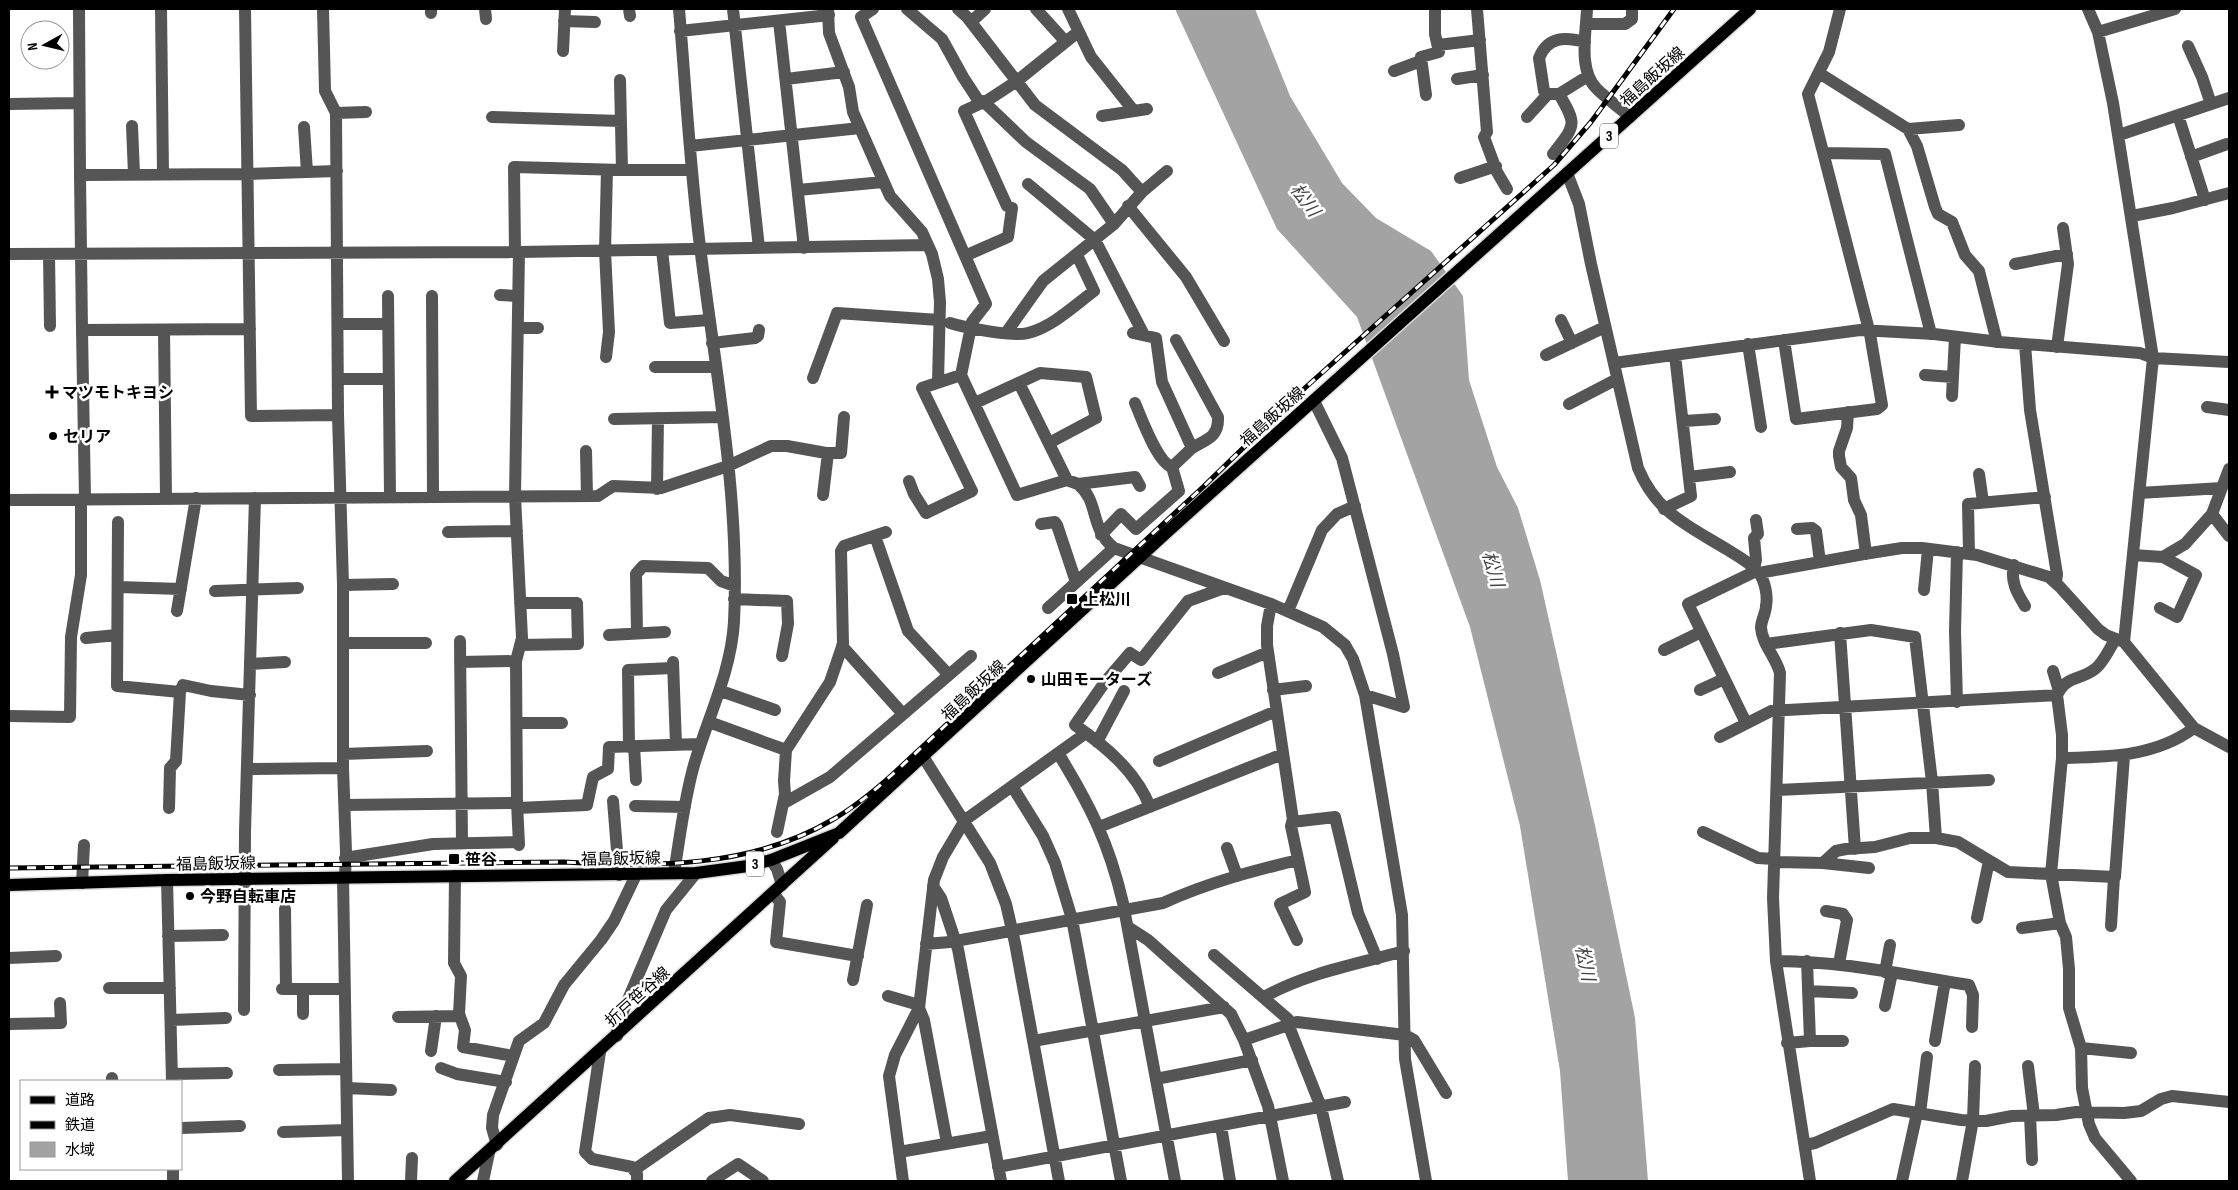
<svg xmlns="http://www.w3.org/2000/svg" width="2238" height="1190" font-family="'Sofia Sans Condensed','Noto Sans JP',sans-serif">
<rect width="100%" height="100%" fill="#fff"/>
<path fill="#a3a3a3" d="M 1175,9 L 1255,9 L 1290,96 L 1342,183 L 1376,218 L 1431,251 L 1463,296 L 1469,380 L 1497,467 L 1518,508 L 1540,580 L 1596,830 L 1635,1018 L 1648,1181 L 1568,1181 L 1560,1071 L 1520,826 L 1470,627 L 1357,317 L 1277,229 Z"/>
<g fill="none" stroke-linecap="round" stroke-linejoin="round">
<defs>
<path id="major" d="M 9,885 L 167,880 L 696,873 L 748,866 L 771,860 L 839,833 L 1167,532 L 1750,9
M 455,1181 L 833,838"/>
</defs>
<use href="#major" stroke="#dbdbdb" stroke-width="15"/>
<path stroke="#555" stroke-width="12" d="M 79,9 L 80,175 L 247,174 L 337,171
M 161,9 L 163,174
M 245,9 L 251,416 L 338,415
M 323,9 L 325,91 L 336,113 L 338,415 L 343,585 L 343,768 L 346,852 L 345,877
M 485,9 L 486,19
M 629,9 L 630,16
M 733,9 L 759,248
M 828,9 L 829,33 L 849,87 L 853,112 L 890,196 L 922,232 L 932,254 L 938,279 L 940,302 L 938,382
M 873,9 L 861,17 L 986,304 L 972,322 L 961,375 L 1017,495 L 1067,480
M 907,9 L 942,39 L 963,77 L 980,103
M 958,9 L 967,17 L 1035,105 L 1122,170 L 1142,192
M 1036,9 L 1065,41
M 1068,9 L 1091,57 L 1133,110
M 1477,9 L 1487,132 L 1484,137 L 1497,172 L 1507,189
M 1587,9 C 1586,33 1578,71 1597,89 C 1607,99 1620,108 1630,117
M 2088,9 L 2098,32 L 2113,103 L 2153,358 L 2124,642
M 431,13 L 431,9
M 564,21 L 595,22
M 779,21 L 804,248
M 971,22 L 985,9
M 1586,24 L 1625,24 L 1632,19 L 1632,9
M 680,31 L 829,15
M 2098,32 L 2175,9
M 1585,42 C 1565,37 1548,36 1539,58 L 1544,91 L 1548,94 L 1559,94 L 1588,76
M 1438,45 L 1480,40
M 2188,46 L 2202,77 L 2211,104
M 563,51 L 565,9
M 1394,71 L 1421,61
M 1819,73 L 1908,129 L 1959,125
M 786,79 L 844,72
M 1457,79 L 1483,75
M 620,80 L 622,170
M 1426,95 L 1421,57 L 1439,52 L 1435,34 L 1435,9
M 983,101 L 1026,142 L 1090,189 L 1114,224
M 9,104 L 79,103
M 336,113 L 366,112
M 2178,115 L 2205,200
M 1102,116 L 1147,109
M 492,117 L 621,121
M 1527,117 L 1548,94
M 132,126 L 134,174
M 304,127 L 307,172
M 1908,129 L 1917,146 L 1935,207 L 1938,214 L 1952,222 L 1965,255 L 1979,271 L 1997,342
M 2119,135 L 2229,98
M 690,146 L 860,128
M 1824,153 L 1885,154 L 1931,334
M 1553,154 C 1575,125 1578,126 1559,94
M 2191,157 L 2227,144
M 1567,173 L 1579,204 L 1591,264 L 1638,468 C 1657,514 1689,526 1728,550 C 1738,556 1752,564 1759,573 C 1765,581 1768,596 1766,606 C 1766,613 1761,620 1761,628 C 1762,644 1776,657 1780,673 L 1773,898 L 1776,961 L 1810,1181
M 80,175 L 82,330
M 1460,178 L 1496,166
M 1028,184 L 1095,240 L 1144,335
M 798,190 L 883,182
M 1128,206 L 1186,277 L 1224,341
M 2132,216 L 2173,208 L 2229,193
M 662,250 L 670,323 L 709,320
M 515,252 L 514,167 L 622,170 L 692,170
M 519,252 L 515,496 L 522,638 L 516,661 L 517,803 L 519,845
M 9,254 L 519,252 L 928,245
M 49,254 L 50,326
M 967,255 L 1008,237 L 1012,208 L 1007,206 L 964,111 L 988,100 L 1017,81 L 1078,32
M 2015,264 L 2067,254
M 500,295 L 518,296
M 388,296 L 390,497
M 432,296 L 433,497
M 1561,320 L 1572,343
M 950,323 C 966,328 1013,337 1028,333 C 1052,327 1074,306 1094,291 L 1077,255
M 338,324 L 388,324
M 518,328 L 538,328
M 164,330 L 166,498
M 1006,333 L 1043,281 L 1114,224 L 1142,192 L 1167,171
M 1176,340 L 1218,417 C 1219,437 1207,439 1192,448
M 1784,340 L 1796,419 L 1877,409 L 1882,405 L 1870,334 L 1808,94 L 1829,52 L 1840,9
M 712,343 L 755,338 L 758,336 L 759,330
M 1748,344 L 1761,427
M 2025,344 L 2030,410 L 2057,574 L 2056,583
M 2057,347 L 2068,264 L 2063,228
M 1546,355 L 1605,327
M 606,357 L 609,332 L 605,251 L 607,170
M 1614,363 L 1860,330 L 1934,334 L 1999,342 L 2140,353 L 2153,358 L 2229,362
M 655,367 L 715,367
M 1925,375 L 1953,377
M 813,378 L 837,313 L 939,320
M 338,379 L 389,379
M 1019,383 L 1067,480 L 1078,484 L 1135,477 L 1140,486
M 1952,396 L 1955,337
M 1314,401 L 1342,458 L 1393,654 L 1404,707
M 975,403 L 1040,373 L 1086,377 L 1096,418 L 1049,443
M 1135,403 C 1141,417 1157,462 1172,467
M 1569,404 L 1617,379
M 2207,407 L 2229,410
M 1848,412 L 1847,428 L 1839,451 L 1839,456 L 1841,467 L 1851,478 L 1854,500 L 1861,515 L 1866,554
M 614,419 L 722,417
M 1684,421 L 1715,419
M 586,451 L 587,496
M 1979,474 L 1983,502
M 1689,477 L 1730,472
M 909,481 L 914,494 L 926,513 L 972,491 L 922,388 L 961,375
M 1078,484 C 1100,502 1089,528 1114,548 L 1271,604 L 1323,627 L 1345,645 L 1353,659 L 1365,695 L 1402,915 L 1405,1059 L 1426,1181
M 657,489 L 658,418
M 2139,493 L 2222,488
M 823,495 L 828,453
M 85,499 L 82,330 L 250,329
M 9,500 L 598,496 L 613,486 L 661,488 L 728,466 L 771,446 L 787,446 L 826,453 L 841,453 L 844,417
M 1664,509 L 1691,496 L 1675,355
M 2212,514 L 2229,536
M 118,522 L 117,686 L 180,692 L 176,761 L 170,768 L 169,808
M 1041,524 L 1055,522 L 1057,525 L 1076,582
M 1797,529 L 1812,528 L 1816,531 L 1820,562
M 448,532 L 517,531
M 1101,535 L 1121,514 L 1136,529 L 1179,491 L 1172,467 L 1192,448 L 1162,382 L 1156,338 L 1133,333
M 875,536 L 908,631 L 948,674
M 1969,554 L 1968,504 L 2045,497
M 2133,555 L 2163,557 L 2185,544 L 2212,514 L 2229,469
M 2014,565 C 2010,581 2017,593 2025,606
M 1754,569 L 1756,560 L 1754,538 L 1758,534 L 1756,520
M 1759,573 L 1864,554 L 1902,548 L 1922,548 L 1977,555 L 2049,577 L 2060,587 L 2098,629 L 2106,635 L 2124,642 L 2194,728 L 2229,747
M 343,585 L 393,584
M 118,587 L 181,589
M 1924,590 L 1928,549
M 215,591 L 298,588
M 734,599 L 787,601 L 788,624 L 782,656
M 1271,604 L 1267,626 L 1267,645 L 1293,820 L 1291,826 L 1305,892 L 1280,904 L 1297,940
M 1048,608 L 1114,548
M 2160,608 L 2177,617 L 2196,575 L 2163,557
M 177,611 L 196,498
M 1288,611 L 1322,530 L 1337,514 L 1355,506
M 637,633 L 636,574 L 643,566 L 708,568 L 721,581 L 735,586
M 1840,633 L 1855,849
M 609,635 L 665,632
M 86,638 L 117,635
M 460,641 L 462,843
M 344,643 L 426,643
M 1766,644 L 1871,630 L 1915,637 L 1932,782 L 1936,838
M 520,645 L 578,644 L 577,603 L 520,603
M 842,646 L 903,714
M 1664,650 L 1701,632
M 460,662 L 516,661
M 673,662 L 676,745
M 251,664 L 285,662
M 2053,671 L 2059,691
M 1218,673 L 1268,652
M 1273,690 L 1306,686
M 1700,690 L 1724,679
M 721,691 L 775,710
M 180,692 L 183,685 L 211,691 L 250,695
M 1365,695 L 1404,707
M 2057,695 L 2062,735 L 2062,758 L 2051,874 L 2060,923 L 2066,937 L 2069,969 L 2069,1008 L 2081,1048 L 2082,1088 L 2089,1124 L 2095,1138 L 2131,1181
M 1957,702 L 1955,631 L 1957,552
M 9,716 L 70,717 L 71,637 L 81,575 L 81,499
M 709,722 L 786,750
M 517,723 L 562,723
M 1746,723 L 1688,604 L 1756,571
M 1720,737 L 1771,711 L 2057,695 C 2067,675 2079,681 2095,669 C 2104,662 2109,649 2115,640
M 1097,742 L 1124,691
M 634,746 L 636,780
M 629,747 L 628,670 L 672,668
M 1058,753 C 1090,805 1109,843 1123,903 L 1175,1181
M 343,754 L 427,751
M 924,758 L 990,863 L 1006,904 L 1015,943 L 1059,1181
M 2062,758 C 2107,757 2155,757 2194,728
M 1159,761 L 1276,711
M 248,769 L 343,768
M 1012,786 L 1043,836 L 1055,863 L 1072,919 L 1121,1181
M 1777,790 L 1989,780
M 613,801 L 619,875
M 784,803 L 830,777 L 971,656
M 345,805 L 517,803
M 635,806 L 685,807
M 1150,807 C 1136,771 1105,746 1075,725 L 1105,682 L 1130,653 L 1141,660 L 1188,601 L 1224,588
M 517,808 L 587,805 L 593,777 L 608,769 L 609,747 L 700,744
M 1292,822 L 1335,817 L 1358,913 L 1377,959
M 1099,827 L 1283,754
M 777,832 L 785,794 L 784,781 L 786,750 L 830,682 L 843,644 L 841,551 L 844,546 L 886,532
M 1703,832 L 1758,858 L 1774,859
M 1227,848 L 1237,876
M 345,858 L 433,844 L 519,842
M 771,860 L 777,869 L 782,885
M 1774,862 L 1823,863 L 1836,851 L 1846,849 L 1875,847 L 1910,838 L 1936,838 L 1958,842 L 2008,872 L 2115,877 L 2124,756
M 1823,863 L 1869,868
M 674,873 C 680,837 684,800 694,765 C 708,717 731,672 734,622 C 740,499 716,375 701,254 C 690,173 686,90 679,9
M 455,876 L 454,963 L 461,976 L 459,1014 L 465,1030 L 463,1047 L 513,1056
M 343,877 L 348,1181
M 167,880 L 172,1081
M 82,883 L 84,845
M 933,886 L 941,898 L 958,949 L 1001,1181
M 773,893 L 780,902 L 776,942 L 858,956
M 285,909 L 286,989
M 1826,911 L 1843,914 L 1847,920 L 1839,964
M 1977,918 L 1989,861
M 2111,926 L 2114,877
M 1128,927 L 1148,940 L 1231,1014 L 1244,1040 L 1268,1106 L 1283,1181
M 2022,928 L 2060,923
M 168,936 L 223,935
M 926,944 L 950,942 L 1163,903 C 1207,883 1252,871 1298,860
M 1214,955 L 1288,1019 L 1290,1029 L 1321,1107 L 1338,1181
M 9,958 L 56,956
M 1776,961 C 1841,961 1905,975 1969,985 L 1973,995 L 1972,1027
M 1885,972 L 1890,945
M 853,980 L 867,905
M 109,988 L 170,988
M 282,989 L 345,989
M 303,989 L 303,1014
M 1808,991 L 1852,993
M 888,996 L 919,1005
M 1264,997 C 1306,973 1358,964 1404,951
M 1885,1006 L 1892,973
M 919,1008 L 924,1020 L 947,1143
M 244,1010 L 245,831 L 255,498
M 398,1017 L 460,1016
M 171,1020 L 226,1018
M 9,1024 L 61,1023 L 60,1003
M 617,1036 L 618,1023 L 666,910 L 696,873
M 1244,1040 L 1297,1022 L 1405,1035 L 1414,1040 L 1446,1093
M 1033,1041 L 1224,1007
M 1810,1041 L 1843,1041
M 1935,1041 L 1945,981
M 1787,1043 L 1810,1041 L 1807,961
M 2081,1048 L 2131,1053
M 431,1051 L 436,1016
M 600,1052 L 585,1152 L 592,1159 L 632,1167 L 637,1174 L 637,1181
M 2028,1066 L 2034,1116
M 441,1068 L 457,1074 L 506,1082
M 279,1070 L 346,1069
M 172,1074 L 227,1073
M 112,1078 L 112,1081
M 1156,1079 L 1252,1060
M 347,1088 L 391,1090
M 1920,1113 L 1927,1057
M 2030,1115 L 2032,1160
M 1221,1126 L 1230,1181
M 181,1128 L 240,1126
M 283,1132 L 347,1130
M 497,1145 L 492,1128 L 493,1115 L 519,1041 L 544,1023 L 564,985 L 601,940 L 614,921 L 636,875
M 1805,1145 L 1815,1143 L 1893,1109 L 1961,1120 L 1986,1121 L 2012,1116 L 2056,1115 L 2076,1112 L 2124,1113 L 2141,1111 L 2161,1099 L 2172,1096 L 2229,1102
M 899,1152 L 992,1136
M 998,1167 L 1345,1102
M 173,1169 L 173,1181
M 634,1170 L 709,1118 L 730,1115 L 799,1124
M 411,1181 L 412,1158
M 483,1181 L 489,1153
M 712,1181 L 738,1164 L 763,1181
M 903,1181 L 889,1076 L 895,1055 L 919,1008 L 934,880 L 943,857 L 965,820 L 1086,733
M 1902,1181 L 1917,1113
M 1962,1181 L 1973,1120 L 1975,1066"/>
<use href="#major" stroke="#000" stroke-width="12"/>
<defs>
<path id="rail" d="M 9,868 L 564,862 C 655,867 751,868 832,820 C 855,807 874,791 893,774 L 1203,487 L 1306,387 L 1554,165 L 1591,122 L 1674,9"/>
</defs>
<use href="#rail" stroke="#000" stroke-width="5"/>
<use href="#rail" stroke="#fff" stroke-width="3" stroke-dasharray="9" stroke-linecap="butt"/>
</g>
<g fill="#000" stroke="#fff" stroke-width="2">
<path d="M49.5 384.5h5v5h5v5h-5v5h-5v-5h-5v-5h5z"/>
<circle cx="53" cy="436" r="5"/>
<rect x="1066" y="593" width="12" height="12" rx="2.5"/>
<circle cx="1031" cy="679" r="5"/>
<rect x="448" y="853" width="12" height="12" rx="2.5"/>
<circle cx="190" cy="896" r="5"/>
</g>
<g text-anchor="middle" stroke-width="5" stroke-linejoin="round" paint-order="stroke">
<g fill="#fff" stroke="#4c4c4c" stroke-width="1">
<rect x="1600" y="123.5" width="18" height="25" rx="4"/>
<rect x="746" y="851.5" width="18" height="25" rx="4"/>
</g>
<g font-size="15" font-weight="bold" fill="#000">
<text x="1609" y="141">3</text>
<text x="755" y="869">3</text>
</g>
<g font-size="16" fill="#000" stroke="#fff">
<text transform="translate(1652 76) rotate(-42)" y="6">福島飯坂線</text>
<text transform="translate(1272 416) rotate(-42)" y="6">福島飯坂線</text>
<text transform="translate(973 690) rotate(-43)" y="6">福島飯坂線</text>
<text transform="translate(621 858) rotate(-1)" y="6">福島飯坂線</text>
<text transform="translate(216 863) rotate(-1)" y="6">福島飯坂線</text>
<text transform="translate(637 996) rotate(-42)" y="6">折戸笹谷線</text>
</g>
<g font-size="16" font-weight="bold" fill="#000" stroke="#fff" text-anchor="start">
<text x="62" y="398">マツモトキヨシ</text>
<text x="63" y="442">セリア</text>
<text x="1083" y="605">上松川</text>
<text x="1041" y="685">山田モーターズ</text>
<text x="465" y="865">笹谷</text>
<text x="200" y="902">今野自転車店</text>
</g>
<g font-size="18" font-style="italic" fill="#444" stroke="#fff">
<text transform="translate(1305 200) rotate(53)" y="6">松川</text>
<text transform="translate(1493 569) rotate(74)" y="6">松川</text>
<text transform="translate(1585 963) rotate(78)" y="6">松川</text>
</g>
</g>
<rect width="2238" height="1190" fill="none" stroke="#000000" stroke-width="20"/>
<rect x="20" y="1080" width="162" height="90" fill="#ffffff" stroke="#999999"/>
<rect x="30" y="1096" width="25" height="8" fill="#000000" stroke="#999999"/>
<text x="65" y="1105" font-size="15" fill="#000000">道路</text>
<rect x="30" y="1121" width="25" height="8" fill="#000000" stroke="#999999"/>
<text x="65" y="1130" font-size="15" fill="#000000">鉄道</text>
<rect x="30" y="1142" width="25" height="15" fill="#a3a3a3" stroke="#999999"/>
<text x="65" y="1155" font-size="15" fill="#000000">水域</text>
<g transform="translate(45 45) rotate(262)"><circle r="24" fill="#ffffff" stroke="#999999"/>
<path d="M0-4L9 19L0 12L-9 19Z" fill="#000000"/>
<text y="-8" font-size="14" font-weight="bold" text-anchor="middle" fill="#000000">N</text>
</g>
</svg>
